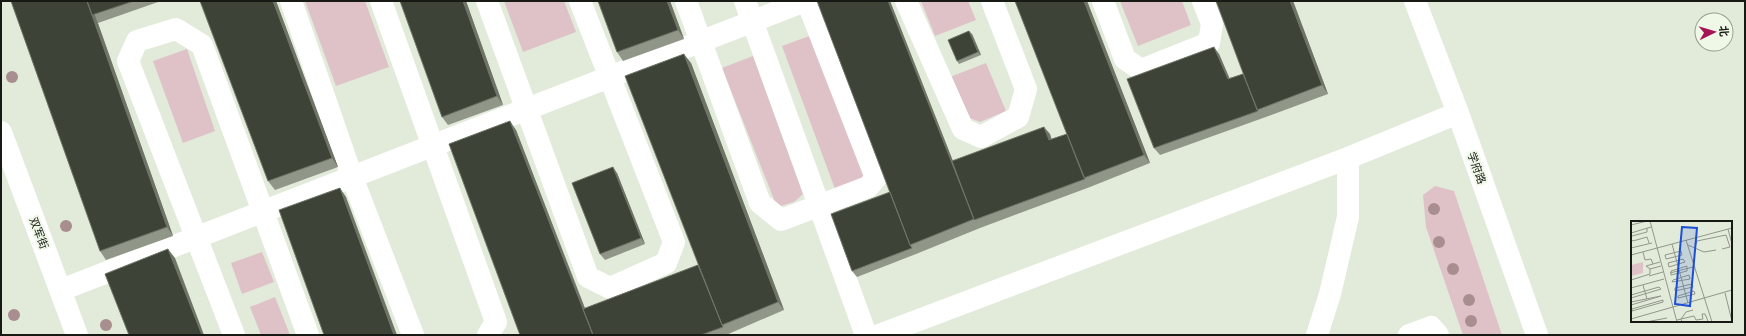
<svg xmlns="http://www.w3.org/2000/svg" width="1746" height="336" font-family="Georgia,'Noto Sans SC',serif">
<rect width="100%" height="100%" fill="#e2eada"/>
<path fill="#dfc2c8" d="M 305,1 L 365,1 L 389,67 L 336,86 Z
M 504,1 L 564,1 L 576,32 L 523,52 Z
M 921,1 L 968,1 L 976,20 L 935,36 Z
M 1120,1 L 1182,1 L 1191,25 L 1138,46 Z
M 812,35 L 865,176 L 835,189 L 782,46 Z
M 187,49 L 215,131 L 183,143 L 153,61 Z
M 753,56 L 803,194 L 794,202 L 777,207 L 722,68 Z
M 986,63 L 1006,111 L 980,122 L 970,118 L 950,77 Z
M 1435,186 L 1454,191 L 1502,335 L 1463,335 L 1426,227 L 1423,195 Z
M 262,252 L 274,282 L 242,294 L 231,263 Z
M 275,297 L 290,335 L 261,335 L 250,307 Z"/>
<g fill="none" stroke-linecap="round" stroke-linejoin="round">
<path stroke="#fff" stroke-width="22" d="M 291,1 L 352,177 L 413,335
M 381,1 L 496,322 L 488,335
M 487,1 L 588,277 L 610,288 L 666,263 L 674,242 L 580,1
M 686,1 L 760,203 L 781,220 L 868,187 L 876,178 L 807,1
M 745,1 L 866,335
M 906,1 L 963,129 L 981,137 L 1018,117 L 1026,89 L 992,1
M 1103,1 L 1125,59 L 1141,70 L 1209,43 L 1212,24 L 1203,1
M 1415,1 L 1458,113 L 1537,335
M 1,132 L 77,335
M 61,290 L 805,1
M 234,335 L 128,61 L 137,41 L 176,29 L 202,45 L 308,335
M 879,335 L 1348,158 L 1458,113
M 1317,335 L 1330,294 L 1348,217 L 1348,158
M 1409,335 L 1431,327 L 1438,335"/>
</g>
<g fill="#a98e90">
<circle cx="12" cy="77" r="6"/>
<circle cx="1434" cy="209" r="6"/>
<circle cx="66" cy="226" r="6"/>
<circle cx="1439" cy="242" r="6"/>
<circle cx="1453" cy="269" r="6"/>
<circle cx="1469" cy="300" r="6"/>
<circle cx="14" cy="315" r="6"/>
<circle cx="1471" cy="321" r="6"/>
<circle cx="106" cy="325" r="6"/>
</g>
<path fill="#909688" d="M 11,1 L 161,1 L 98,23 L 173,236 L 106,260 L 100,251 Z
M 276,1 L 338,167 L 275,190 L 268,181 Z
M 466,1 L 503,105 L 448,125 L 442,117 Z
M 670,1 L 684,39 L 623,61 L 617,52 Z
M 817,1 L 890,1 L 953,161 L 1050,134 L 1051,139 L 1067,134 L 1015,1 L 1087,1 L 1150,163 L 1090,187 L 980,228 L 916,254 L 857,277 L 852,271 L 890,192 Z
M 1293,1 L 1328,94 L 1263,118 L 1160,155 L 1154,148 L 1219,54 L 1230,79 L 1243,74 Z
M 972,34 L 981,55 L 959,64 L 957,61 Z
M 691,63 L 784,310 L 726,335 L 520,335 L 516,130 L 585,308 L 698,265 Z
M 617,173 L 645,244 L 605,260 L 600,254 Z"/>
<path fill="#6e7567" d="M 87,1 L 90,1 L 173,236 L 167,227 Z
M 273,1 L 276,1 L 338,167 L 332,158 Z
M 463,1 L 466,1 L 503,105 L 497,96 Z
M 667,1 L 670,1 L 684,39 L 678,30 Z
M 888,1 L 890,1 L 976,220 L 974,219 Z
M 1084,1 L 1087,1 L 1150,163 L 1144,155 Z
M 1290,1 L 1293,1 L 1328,94 L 1322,85 Z
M 969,31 L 972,34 L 981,55 L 978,52 Z
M 1214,47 L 1219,54 L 1233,87 L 1228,79 Z
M 684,54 L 691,63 L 784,310 L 778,302 Z
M 510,121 L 516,130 L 595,335 L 593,335 Z
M 1044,127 L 1050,134 L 1054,148 L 1049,140 Z
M 613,167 L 617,173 L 645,244 L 641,238 Z
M 340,188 L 346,197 L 397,335 L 394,335 Z
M 168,249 L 175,258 L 204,335 L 202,335 Z"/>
<path fill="#3d4336" stroke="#6e7567" d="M 11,1 L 87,1 L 167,227 L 100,251 Z
M 87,1 L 134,1 L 92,15 Z
M 200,1 L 273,1 L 332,158 L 268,181 Z
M 400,1 L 463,1 L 497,96 L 442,117 Z
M 598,1 L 667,1 L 678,30 L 617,52 Z
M 817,1 L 888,1 L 974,219 L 910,245 Z
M 1015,1 L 1084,1 L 1144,155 L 1084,178 Z
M 1216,1 L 1290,1 L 1322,85 L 1257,110 Z
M 969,31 L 978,52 L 957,61 L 948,40 Z
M 1214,47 L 1228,79 L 1243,74 L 1258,111 L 1154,148 L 1127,79 Z
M 684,54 L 778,302 L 722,325 L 625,76 Z
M 510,121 L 593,335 L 520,335 L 449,144 Z
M 1044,127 L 1049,140 L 1067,134 L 1085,179 L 974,220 L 952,161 Z
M 613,167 L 641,238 L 600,254 L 572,183 Z
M 340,188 L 394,335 L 324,335 L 279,210 Z
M 890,192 L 910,245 L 912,248 L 852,271 L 831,214 Z
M 168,249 L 202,335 L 129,335 L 105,274 Z
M 698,265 L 723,327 L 701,335 L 593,335 L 583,309 Z"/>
<g text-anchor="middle" stroke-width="4" stroke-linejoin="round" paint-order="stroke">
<g font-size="11" fill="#171a14" stroke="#eff7e7">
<text transform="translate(1477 168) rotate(70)" y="4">学府路</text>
<text transform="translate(39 233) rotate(69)" y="4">双军街</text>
</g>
</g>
<g transform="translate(1631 221)">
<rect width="101" height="101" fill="#e2eada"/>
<path d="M 12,41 L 12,52 L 0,55 L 0,44 Z" fill="#dfc2c8"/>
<path fill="none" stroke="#91978b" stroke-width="1" d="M 19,0 L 46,101M 0,4 L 16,0M 97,8 L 101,23M 0,12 L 20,6M 1,15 L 16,11 L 16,7M 0,18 L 2,20 L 16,16 L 18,22M 55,19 L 81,101M 41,23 L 57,82M 57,24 L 73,31 L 85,29M 64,26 L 66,20 L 95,14 L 99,26 L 91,28M 0,27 L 21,22M 50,30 L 51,34 L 35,38 L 34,34 ZM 12,31 L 14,39 L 20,38 L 22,43 L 29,41M 0,34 L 101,7M 52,38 L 54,41 L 38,46 L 37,42 ZM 56,45 L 56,50 L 40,54 L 40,50 ZM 19,48 L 15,45 L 22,43M 39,52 L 62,46M 58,54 L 59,58 L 41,61 L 42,59 ZM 18,55 L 32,51M 0,59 L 19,53 L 19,48 L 30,45M 12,64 L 16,78M 52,65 L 61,63 L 62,66 L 44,70 L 44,67 L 53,65M 0,67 L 33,58M 63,70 L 64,73 L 47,77 L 47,75 ZM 94,72 L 101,100M 0,74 L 28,66 L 30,68 L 0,77M 32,79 L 32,81 L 1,90 L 1,88 ZM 0,81 L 30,75 L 0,84M 0,98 L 101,69M 46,99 L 50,98 L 55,91 L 62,89M 15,101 L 36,97M 51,101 L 50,98 L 63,95 L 65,99 L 72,98 L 71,93 L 74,93 L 77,100"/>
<path fill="#1d4ed8" fill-opacity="0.15" stroke="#1d4ed8" stroke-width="2" d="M 51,6 L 66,7 L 59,85 L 44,83 Z"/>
<rect width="101" height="101" fill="none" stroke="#171a14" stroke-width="2"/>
</g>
<rect width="1746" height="336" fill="none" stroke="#171a14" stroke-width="4"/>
<g transform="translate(1714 32) rotate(85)"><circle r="19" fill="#eff7e7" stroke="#999f93"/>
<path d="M0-3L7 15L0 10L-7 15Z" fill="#a61454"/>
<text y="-6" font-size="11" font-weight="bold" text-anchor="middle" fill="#171a14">北</text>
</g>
</svg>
